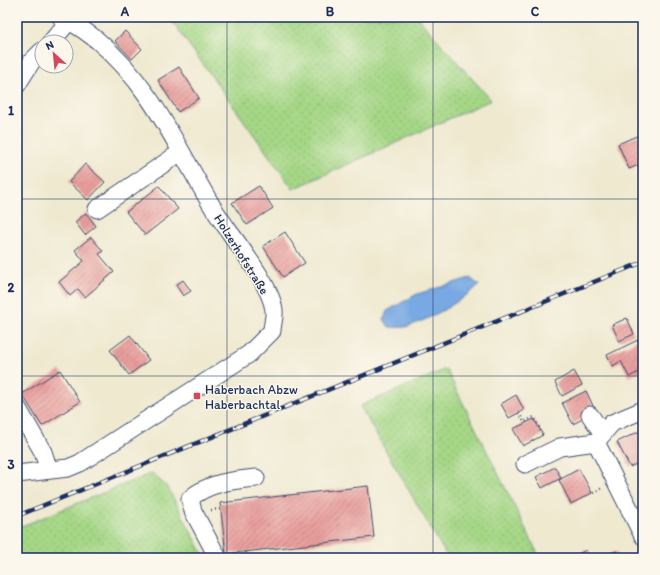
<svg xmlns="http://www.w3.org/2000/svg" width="660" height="575" font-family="Itim,sans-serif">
<defs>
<pattern id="grass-dots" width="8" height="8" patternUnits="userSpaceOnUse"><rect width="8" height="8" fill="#a5d786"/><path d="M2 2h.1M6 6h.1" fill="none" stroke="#8db976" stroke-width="1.8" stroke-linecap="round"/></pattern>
<pattern id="building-hatch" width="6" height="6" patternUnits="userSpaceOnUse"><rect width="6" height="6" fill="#e99f9c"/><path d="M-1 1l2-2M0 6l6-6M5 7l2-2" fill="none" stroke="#bc8282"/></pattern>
</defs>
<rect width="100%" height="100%" fill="#fbf7ec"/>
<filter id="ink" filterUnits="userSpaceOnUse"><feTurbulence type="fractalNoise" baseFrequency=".025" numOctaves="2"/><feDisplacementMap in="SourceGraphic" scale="8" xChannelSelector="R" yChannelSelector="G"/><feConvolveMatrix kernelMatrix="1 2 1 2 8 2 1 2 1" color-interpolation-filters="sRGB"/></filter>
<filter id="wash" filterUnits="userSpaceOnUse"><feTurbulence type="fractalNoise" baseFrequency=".012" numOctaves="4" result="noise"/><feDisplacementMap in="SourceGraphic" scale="16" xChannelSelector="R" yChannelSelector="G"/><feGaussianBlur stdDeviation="0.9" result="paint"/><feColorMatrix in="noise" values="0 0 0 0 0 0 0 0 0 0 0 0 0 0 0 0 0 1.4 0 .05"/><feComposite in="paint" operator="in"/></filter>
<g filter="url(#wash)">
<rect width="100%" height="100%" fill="#efe9d0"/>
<path fill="url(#grass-dots)" stroke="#608372" d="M 169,17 L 417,17 L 491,100 L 293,189 Z
M 446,369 L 540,558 L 448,558 L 360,406 Z
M 152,473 L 168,488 L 205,558 L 17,558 L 17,528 Z"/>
<path fill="#78a9e3" stroke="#4a6ca0" d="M 470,278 L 479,285 C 463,300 426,322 405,327 C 400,328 394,327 389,327 L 384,319 L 387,311 L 417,294 Z"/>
<g id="blocks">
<path fill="url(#building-hatch)" d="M 125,31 L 142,49 L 132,59 L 115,41 Z
M 179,67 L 199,98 L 178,112 L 158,80 Z
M 639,135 L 643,144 L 643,163 L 629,169 L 618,144 Z
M 85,164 L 105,182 L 88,200 L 69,182 Z
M 159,186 L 178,209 L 145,235 L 126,212 Z
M 259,186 L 273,208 L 247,225 L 232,203 Z
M 86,213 L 96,226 L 85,235 L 75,222 Z
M 285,232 L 305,263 L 283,277 L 263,246 Z
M 91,237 L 103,251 L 99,254 L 114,272 L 85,297 L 78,289 L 70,296 L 59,282 L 84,261 L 75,250 Z
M 183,280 L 191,291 L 183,296 L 176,285 Z
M 627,318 L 634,334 L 619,341 L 612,325 Z
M 130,335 L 149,360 L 129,375 L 110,350 Z
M 638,340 L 643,349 L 643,370 L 629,377 L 621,361 L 613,366 L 607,355 Z
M 60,370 L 80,402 L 42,426 L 22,394 Z
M 574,371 L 582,385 L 562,396 L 555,382 Z
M 586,391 L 596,412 L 573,424 L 562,403 Z
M 516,395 L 524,410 L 509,418 L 501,404 Z
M 534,419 L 543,435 L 523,446 L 513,429 Z
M 642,430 L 643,461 L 630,467 L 617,442 Z
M 555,467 L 561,478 L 542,488 L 536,477 Z
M 579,469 L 592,493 L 571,504 L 559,480 Z
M 368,486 L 374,537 L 226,554 L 220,503 Z
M 586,550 L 590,558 L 571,558 Z
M 616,551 L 620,558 L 601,558 Z"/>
</g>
</g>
<g filter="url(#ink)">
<use href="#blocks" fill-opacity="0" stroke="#3b4b6f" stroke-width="1"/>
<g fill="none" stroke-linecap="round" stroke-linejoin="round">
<defs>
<path id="minor" d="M 51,42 L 70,20
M 17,85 L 32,61 L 42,51
M 97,209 L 181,152
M 17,407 L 43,452 L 49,470
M 643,410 L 612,423 L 596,442 L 643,536
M 590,415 L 603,434
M 525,464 L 560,447 L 596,442
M 17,474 L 68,468 L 80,463 L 249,354 L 272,331 C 272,325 275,317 274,310 C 270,280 225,230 209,201 C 175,143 150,84 97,40 C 85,31 75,23 61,17
M 218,558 L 193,511 L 190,499 C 206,483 234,480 256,478"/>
</defs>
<use href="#minor" stroke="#3b4b6f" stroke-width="19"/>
<path stroke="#3b4b6f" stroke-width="2.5" stroke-dasharray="1 3" stroke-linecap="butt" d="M 519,413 L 524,422 L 534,417 L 543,436
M 593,493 L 602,488
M 211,510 L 221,509
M 246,552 L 246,558"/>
<use href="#minor" stroke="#fff" stroke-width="17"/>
<defs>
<path id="rail" d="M 17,516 L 643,262"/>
</defs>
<use href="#rail" stroke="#1b2f5e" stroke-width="4.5"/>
<use href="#rail" stroke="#fbf7ec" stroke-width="3" stroke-dasharray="9" stroke-linecap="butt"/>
</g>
</g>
<path fill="none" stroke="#1b2f5e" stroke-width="1" stroke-opacity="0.55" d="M 227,17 L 227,558M 433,17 L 433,558M 17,199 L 643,199M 17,376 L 643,376"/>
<rect fill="#d1495b" stroke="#fbf7ec" stroke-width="1.5" x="193" y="392" width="8" height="8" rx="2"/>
<g text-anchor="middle" stroke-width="3" stroke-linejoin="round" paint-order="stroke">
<g font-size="13" fill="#1b2f5e" stroke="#fbf7ec">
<text transform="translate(242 254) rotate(58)" y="5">Holzerhofstraße</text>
</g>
<g font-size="13" fill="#1b2f5e" stroke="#fbf7ec" text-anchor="start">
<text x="205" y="394">Haberbach Abzw<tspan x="205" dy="15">Haberbachtal</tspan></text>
</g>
</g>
<rect width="660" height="575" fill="none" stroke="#fbf7ec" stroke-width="44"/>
<g transform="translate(54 54) rotate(333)"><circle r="19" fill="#fbf7ec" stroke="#a1a7b3"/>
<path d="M0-3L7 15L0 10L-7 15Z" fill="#d1495b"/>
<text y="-6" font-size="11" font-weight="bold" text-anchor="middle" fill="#1b2f5e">N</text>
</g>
<rect x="22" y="22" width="616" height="531" fill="none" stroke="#1b2f5e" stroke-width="1.5"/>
<g font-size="13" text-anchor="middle" font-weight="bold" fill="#1b2f5e">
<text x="125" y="16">A</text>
<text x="330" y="16">B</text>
<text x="535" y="16">C</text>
<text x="11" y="115">1</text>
<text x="11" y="292">2</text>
<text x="11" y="469">3</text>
</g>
</svg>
